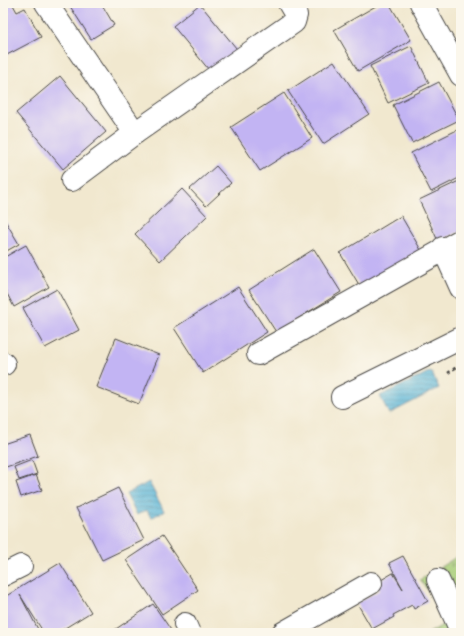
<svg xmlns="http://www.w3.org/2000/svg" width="464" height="636" font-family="Delius,sans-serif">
<defs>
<pattern id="cemetery-stones" width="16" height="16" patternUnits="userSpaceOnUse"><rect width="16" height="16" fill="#a8cd78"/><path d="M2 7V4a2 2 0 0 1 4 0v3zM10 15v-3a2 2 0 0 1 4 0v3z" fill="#91b068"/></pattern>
<pattern id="water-rules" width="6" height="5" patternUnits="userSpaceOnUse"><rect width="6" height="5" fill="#57b3d5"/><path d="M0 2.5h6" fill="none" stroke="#4892ad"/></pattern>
</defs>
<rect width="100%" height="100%" fill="#fbf7ec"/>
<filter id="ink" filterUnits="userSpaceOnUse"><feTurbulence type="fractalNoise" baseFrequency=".025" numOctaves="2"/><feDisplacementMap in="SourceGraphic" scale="8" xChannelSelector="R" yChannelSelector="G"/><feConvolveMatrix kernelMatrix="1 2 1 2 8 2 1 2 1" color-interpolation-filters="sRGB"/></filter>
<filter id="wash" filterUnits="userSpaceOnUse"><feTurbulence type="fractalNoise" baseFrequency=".012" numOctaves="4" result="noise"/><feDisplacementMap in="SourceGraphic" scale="16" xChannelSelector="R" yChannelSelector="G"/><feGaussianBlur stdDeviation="0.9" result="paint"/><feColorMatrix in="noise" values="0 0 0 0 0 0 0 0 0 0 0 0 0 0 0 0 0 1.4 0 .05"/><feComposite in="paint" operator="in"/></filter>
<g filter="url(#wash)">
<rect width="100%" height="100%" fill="#f1e8cf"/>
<path fill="url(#cemetery-stones)" stroke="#6a7c52" d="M 461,554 L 461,633 L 429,633 L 451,620 L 420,580 Z"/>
<path fill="url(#water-rules)" stroke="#416f80" d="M 431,371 L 439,388 L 389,414 L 380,396 Z
M 149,482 L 164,511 L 151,518 L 147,510 L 137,515 L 126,494 Z"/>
<g id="blocks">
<path fill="#c2b4f3" d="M 3,3 L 12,3 L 17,12 L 25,8 L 41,37 L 3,57 Z
M 68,3 L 101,3 L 114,25 L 91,39 Z
M 381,3 L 389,3 L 411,40 L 358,71 L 334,30 Z
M 200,4 L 241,54 L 214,76 L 173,26 Z
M 411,46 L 429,83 L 388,103 L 370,66 Z
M 334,61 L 369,114 L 323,144 L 288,91 Z
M 60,76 L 106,132 L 63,169 L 16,113 Z
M 439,82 L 459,120 L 412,143 L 393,105 Z
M 284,93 L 312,138 L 260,171 L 231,127 Z
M 459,129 L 461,133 L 461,177 L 431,192 L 411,153 Z
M 216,166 L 231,183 L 206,206 L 190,189 Z
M 461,180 L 461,231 L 438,241 L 419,200 Z
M 182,189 L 207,216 L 160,261 L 135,234 Z
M 401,216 L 421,250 L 361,288 L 340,253 Z
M 3,217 L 19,244 L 3,253 Z
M 26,245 L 49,287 L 14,307 L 3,286 L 3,258 Z
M 314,249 L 341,292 L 276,332 L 249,290 Z
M 238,287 L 267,332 L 203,373 L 174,328 Z
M 57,289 L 79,330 L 45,348 L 23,308 Z
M 116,338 L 159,355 L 139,404 L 96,387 Z
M 30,435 L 38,456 L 6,467 L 3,460 L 3,444 Z
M 32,460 L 37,474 L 19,480 L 14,467 Z
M 36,475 L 42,490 L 21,497 L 16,482 Z
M 118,488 L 144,540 L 102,560 L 76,508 Z
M 162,536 L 198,590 L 162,614 L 126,560 Z
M 403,556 L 428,601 L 414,609 L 412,605 L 393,615 L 394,617 L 372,629 L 357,603 L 380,590 L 376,583 L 393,573 L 403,589 L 389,563 Z
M 60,563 L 91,612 L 57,633 L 44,633 L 20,595 L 40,633 L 3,633 L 3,598 Z
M 153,604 L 173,633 L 110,633 Z"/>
</g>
</g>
<g filter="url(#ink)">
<use href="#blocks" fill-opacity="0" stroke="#494744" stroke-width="1"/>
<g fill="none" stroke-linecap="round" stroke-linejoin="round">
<defs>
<path id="minor" d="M 46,3 L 135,133
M 421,3 L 461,75
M 72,180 L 135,133 L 294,22 L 296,15 L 289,3
M 443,248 L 461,288
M 258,354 L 461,240
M 3,363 L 4,364
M 342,397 L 461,338
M 3,575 L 21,566
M 438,580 L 461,631
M 185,624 L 189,633
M 283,633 L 371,583"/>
</defs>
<use href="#minor" stroke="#494744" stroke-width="24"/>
<path stroke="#494744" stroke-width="2.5" stroke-dasharray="3 3" stroke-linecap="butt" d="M 448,373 L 461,364"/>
<use href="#minor" stroke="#fff" stroke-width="22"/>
</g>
</g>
<rect width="464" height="636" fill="none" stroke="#fbf7ec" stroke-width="16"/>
</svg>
